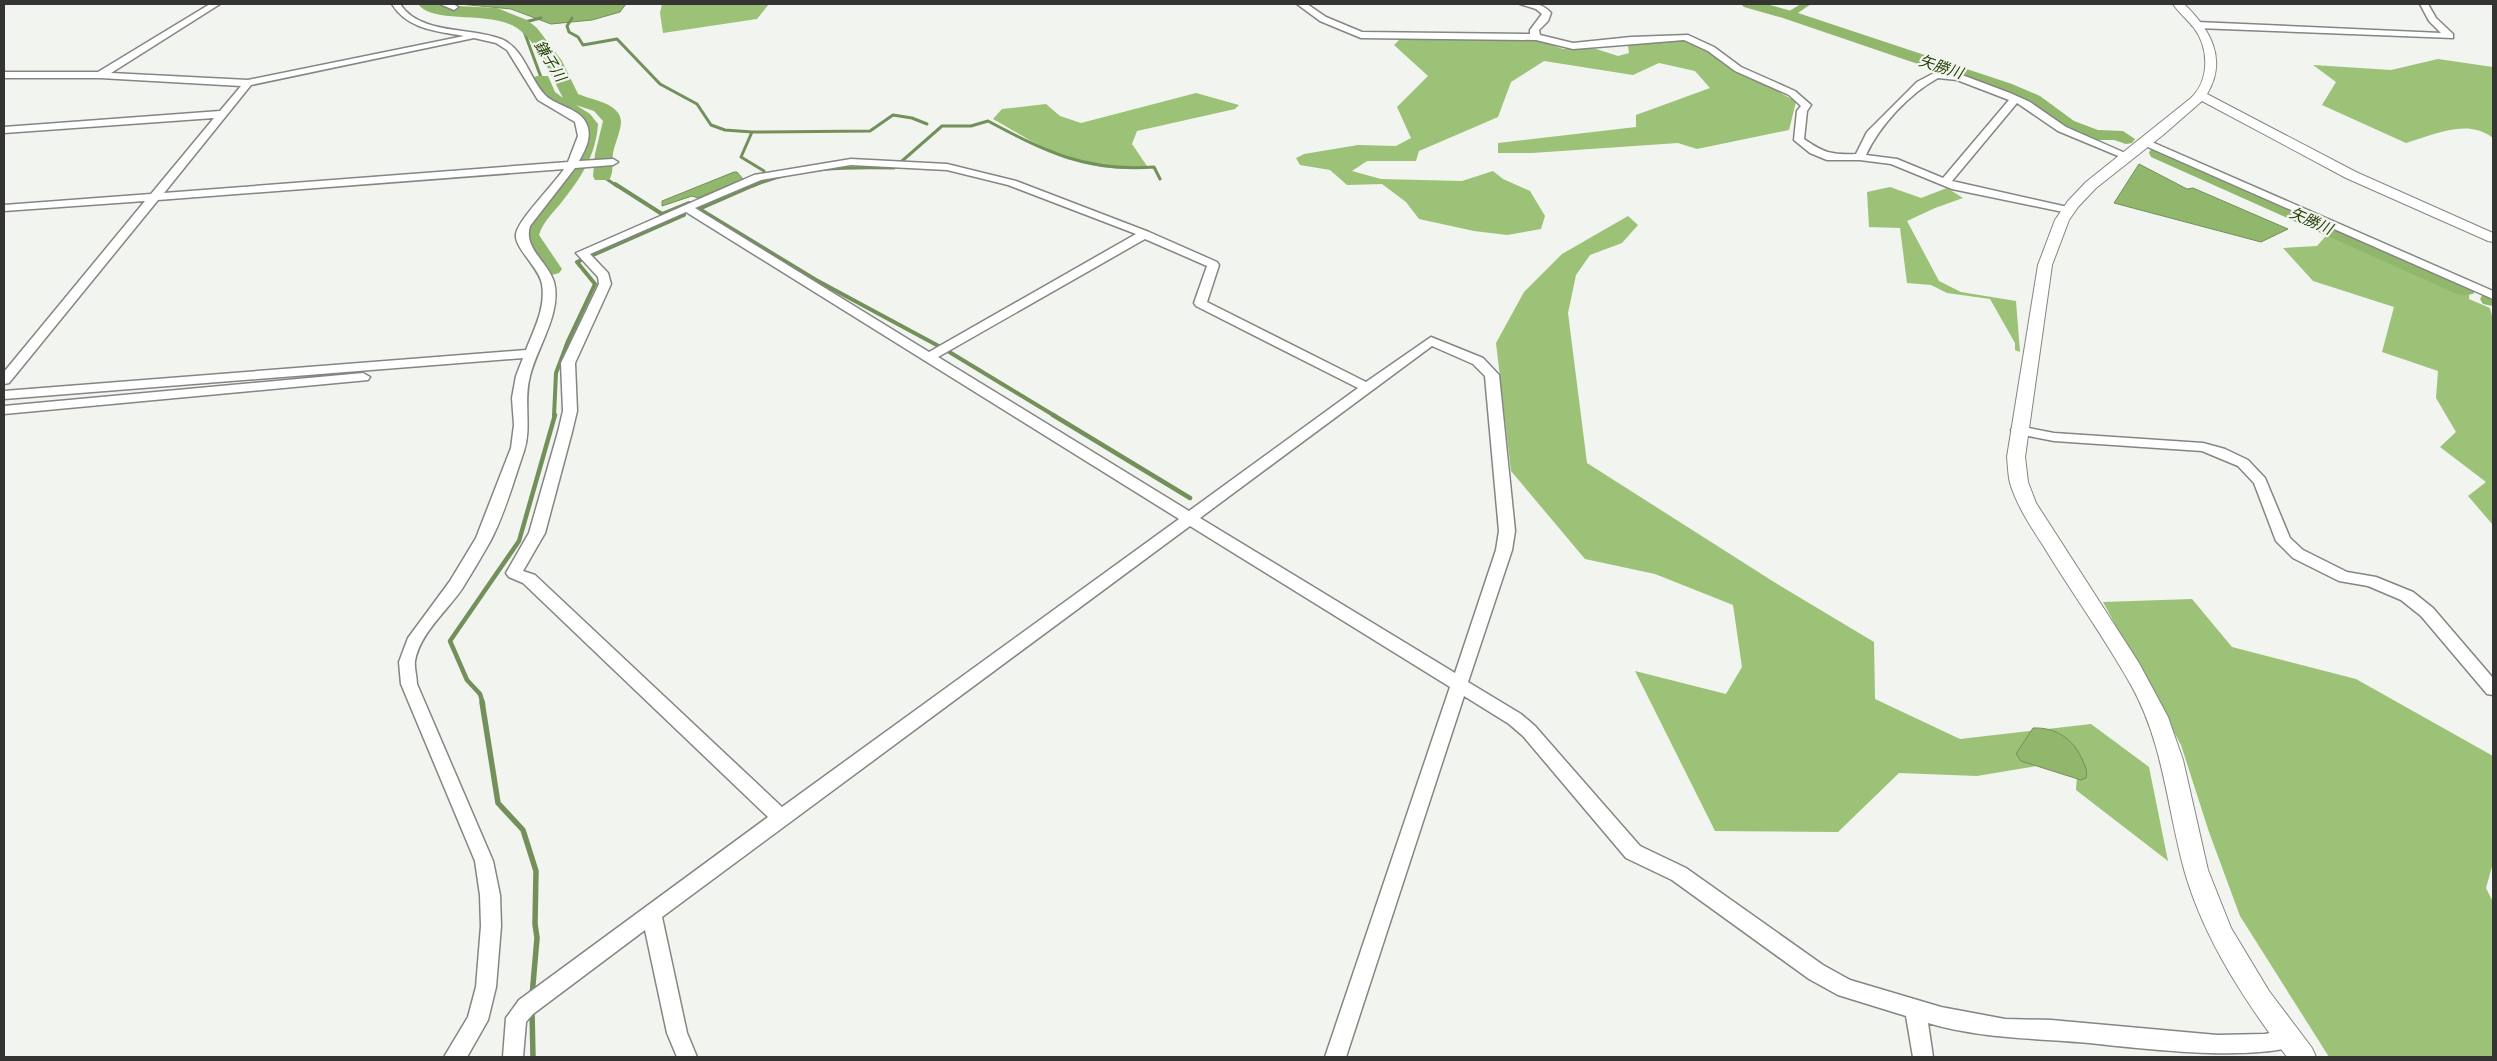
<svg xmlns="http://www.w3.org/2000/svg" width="2497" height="1061" font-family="Raleway,'Noto Sans JP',sans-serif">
<rect width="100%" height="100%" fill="#f1f4ef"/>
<path fill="#9bc276" d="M 662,4 L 769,4 L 757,19 L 663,33 L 660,13 Z
M 1402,37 L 1533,38 L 1563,49 L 1596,49 L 1618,56 L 1629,53 L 1628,45 C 1653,37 1683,35 1706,50 C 1714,56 1722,64 1731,69 C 1753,81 1775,88 1796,102 L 1789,130 L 1697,149 L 1678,143 L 1532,153 L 1498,153 L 1498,143 L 1636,127 L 1636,115 L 1710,88 L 1695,71 L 1659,63 L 1633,75 L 1544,61 L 1511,82 L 1498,117 L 1419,151 L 1416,161 L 1367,161 L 1352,171 L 1381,179 L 1462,181 L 1493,171 L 1503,179 L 1530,191 L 1545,216 L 1541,229 L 1507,235 L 1474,231 L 1419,219 L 1406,202 L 1382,184 L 1347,185 L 1330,170 L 1300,165 L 1296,158 L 1304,154 L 1358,145 L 1396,146 L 1411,138 L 1397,107 L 1428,76 L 1394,45 Z
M 2438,59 L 2493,67 L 2493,138 C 2467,118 2434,135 2406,143 L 2322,105 L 2336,82 L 2313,65 L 2391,70 Z
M 1196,93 L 1239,105 L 1235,109 L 1137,131 L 1132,144 L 1147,166 C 1081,175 1048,150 993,119 L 1002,109 L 1046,104 L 1060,116 L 1081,123 Z
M 1890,187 L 1921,198 L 1947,188 L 1963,198 L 1935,208 L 1907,221 L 1939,281 L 1961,292 L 2016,301 L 2020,352 L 2015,350 L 2015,343 L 1990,299 L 1947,293 L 1931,285 L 1907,283 L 1900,228 L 1869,227 L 1867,192 Z
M 1628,216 L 1638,225 L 1622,243 L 1590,255 L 1576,275 L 1568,313 L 1587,463 L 1774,582 L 1874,642 L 1875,699 L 1960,739 L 2091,724 L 2149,767 L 2168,861 L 2076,790 L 2078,759 L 1977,776 L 1899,773 L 1838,832 L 1715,831 L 1635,671 L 1726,694 L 1742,667 L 1733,605 L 1655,574 L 1585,559 L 1511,471 L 1496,343 L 1524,292 L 1562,254 Z
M 2333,228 L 2470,285 L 2469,299 L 2490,308 L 2493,320 L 2493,525 L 2468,496 L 2486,482 L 2440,447 L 2456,432 L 2436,398 L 2438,371 L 2382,352 L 2394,307 L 2313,281 L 2283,248 L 2317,246 Z
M 2192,599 L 2232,647 L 2356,679 L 2493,756 L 2493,863 L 2486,888 L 2493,902 L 2493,1057 L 2329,1057 L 2240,916 L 2209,832 L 2181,745 L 2103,602 Z"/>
<path fill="#90b76b" stroke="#74905a" d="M 459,4 L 626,4 L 620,12 L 592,20 L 551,24 L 511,9 Z
M 2139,164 L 2187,189 L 2193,188 L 2288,229 L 2261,242 L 2114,203 Z
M 734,172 L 737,172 L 743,179 L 698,198 L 692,196 L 662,206 L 662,201 Z
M 2033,728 C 2056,727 2073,739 2082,759 C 2085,766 2088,770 2086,778 L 2081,780 L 2021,761 L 2016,754 Z"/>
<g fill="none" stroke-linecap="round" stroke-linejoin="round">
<path stroke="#74905a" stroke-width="3" d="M 541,18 L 521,23 L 542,80
M 572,18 L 567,26 L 569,32 L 578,37 L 583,45 L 617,39 L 660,84 L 697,104 L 711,125 L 725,130 L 752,132 L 741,157 L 764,171
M 752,132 L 870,131 L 893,115 L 912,118 L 927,124
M 602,176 L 617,186
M 753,186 C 796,167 848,167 894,168 L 942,126 L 971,126 L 988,121 C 1046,152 1086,172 1154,167 L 1160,179"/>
<path stroke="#74905a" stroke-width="4" d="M 615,184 L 662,214 L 689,203
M 696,207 L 816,280 L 946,350 L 1055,416
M 699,209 L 756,184
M 554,416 L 556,373 L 568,341 L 595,284 L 577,262 L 684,215"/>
<path stroke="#74905a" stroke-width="4.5" d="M 1053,415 L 1190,498
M 483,704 L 480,694 L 467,680 L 450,641 L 519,541 L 555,415"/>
<path stroke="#74905a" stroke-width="5.5" d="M 482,702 L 498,803 L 523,830 L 536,871 L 535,924 L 537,938 L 532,996
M 532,1011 L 533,1057"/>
<path fill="#90b76b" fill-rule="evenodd" d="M 1801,4 L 1811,4 L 1792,17 L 1786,17 L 1786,13 Z"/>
<path fill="#90b76b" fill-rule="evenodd" d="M 418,4 L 497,8 L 527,20 L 537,28 L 562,61 L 578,94 C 591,100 622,103 621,123 C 620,133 615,143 613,153 C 612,162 614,173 609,180 L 595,180 L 593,176 L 595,154 L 603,121 L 594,111 L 576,105 L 590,114 L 598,124 C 596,156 580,179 561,203 C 552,214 543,222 539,235 L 562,269 L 559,273 L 552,275 L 545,273 L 519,235 C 523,221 533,211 543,200 C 562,177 577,155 580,125 C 564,107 540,106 533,80 L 536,76 L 548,76 L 555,92 L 563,98 C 551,75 538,43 517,28 C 491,10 433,25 418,4 Z
M 1741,4 L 1766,4 L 1795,12 L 2012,84 L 2040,96 L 2074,121 L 2098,130 L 2123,131 L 2135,139 L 2132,143 L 2126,144 L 2114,140 L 2096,140 L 2062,129 L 2028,104 L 2000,92 L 1783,18 L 1744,7 Z
M 2158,147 L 2473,284 L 2476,289 L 2473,294 L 2465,295 L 2457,294 L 2151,157 L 2149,153 L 2151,149 Z
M 2493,293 L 2493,306 L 2483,304 L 2480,299 L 2483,294 Z"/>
<defs>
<path id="minor" d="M 210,4 L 220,4 L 111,73 L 248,80 L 464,36 C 436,31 407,29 392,4 L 400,4 C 420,35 470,27 501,39 C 524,48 529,78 545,95 C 557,107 581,108 587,125 C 592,138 585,150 579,161 L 613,159 L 618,162 L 613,165 L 575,168 L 530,226 C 523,248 548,262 554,282 C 562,313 537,347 530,376 C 523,401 532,427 524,451 C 514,480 505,513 491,540 C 482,556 472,573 462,589 C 447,611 420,633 415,661 C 414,668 417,677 417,684 L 493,861 L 500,895 L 501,926 L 496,987 L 488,1020 L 467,1057 L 444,1057 L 468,1017 L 476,987 L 481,926 L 480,895 L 475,861 L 401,684 L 399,662 L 408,638 L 450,581 L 476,538 L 511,448 L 514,425 L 512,398 L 516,376 L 523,358 L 4,399 L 4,391 L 526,350 C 534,329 546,308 542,284 C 539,267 514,248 516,234 C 518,220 554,184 564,169 L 158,200 L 9,383 L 4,384 L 4,372 L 145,201 L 4,211 L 4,205 L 151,194 L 214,118 L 4,133 L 4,127 L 220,111 L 241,86 L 100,78 L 4,78 L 4,72 L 98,72 ZM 474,38 L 496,43 L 507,50 L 538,100 L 575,122 L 578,136 L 568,162 L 164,193 L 251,85 Z
M 440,4 L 453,4 L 458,7 L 454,10 Z
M 1297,4 L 1307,4 L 1326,17 L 1362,32 L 1530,34 L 1530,30 L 1542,14 L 1536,9 L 1520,4 C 1532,3 1542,3 1551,13 L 1548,21 L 1539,30 L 1540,35 L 1573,43 L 1631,37 L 1688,35 L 1714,47 L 1741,67 L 1795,91 L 1811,105 L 1807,111 L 1804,139 C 1824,153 1832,155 1856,154 L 1867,132 L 1917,82 L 1936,72 L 1962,75 L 2010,93 L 2030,102 L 2066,127 L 2132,156 L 2131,158 L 2123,158 L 2058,131 L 2017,103 L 1952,181 L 2072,208 L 2074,210 L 2068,213 L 1952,189 L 1891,164 L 1860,160 L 1827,160 L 1810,153 L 1794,140 L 1797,111 L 1801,106 L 1789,95 L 1735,71 L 1708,51 L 1684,40 L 1573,49 L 1536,40 L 1361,38 L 1320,21 ZM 1938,78 L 1957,80 L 2009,100 L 1943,178 L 1897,159 L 1866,155 C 1880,125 1909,94 1938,78 Z
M 2420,4 L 2428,4 L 2436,18 L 2453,34 L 2453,38 L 2197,28 L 2192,25 L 2197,22 L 2441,33 L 2429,21 Z
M 2145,139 L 2493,291 L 2493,299 L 2141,144 L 2140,142 Z
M 851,159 L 947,164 L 1016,181 L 1149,232 L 1217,262 L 1219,265 L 1207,302 L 1366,382 L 1431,337 L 1483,358 L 1499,375 L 1515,531 L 1512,550 L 1468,682 L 1521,714 L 1535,726 L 1640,846 L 1686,868 L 1823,965 L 1850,980 L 1941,1007 L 2005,1019 L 2051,1020 L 2217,1035 L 2265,1034 L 2289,1029 L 2296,1032 L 2299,1039 L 2296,1046 C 2245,1061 2146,1049 2089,1043 C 2034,1038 1982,1039 1928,1023 L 1933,1057 L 1913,1057 L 1906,1016 L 1838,995 L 1809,979 L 1672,880 L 1626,858 L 1523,736 L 1509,724 L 1464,696 L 1346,1057 L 1325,1057 L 1450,687 L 1190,526 L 662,917 L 687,1033 L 697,1057 L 677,1057 L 667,1033 L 645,930 L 533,1014 L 526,1022 L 523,1057 L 503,1057 L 506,1018 L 519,1000 L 768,817 L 523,583 L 509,577 L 506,573 L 529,533 L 558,432 L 563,411 L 561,363 L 599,284 L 598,277 L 576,253 L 754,175 ZM 851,165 L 947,170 L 1008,185 L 1136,234 L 929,352 L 695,208 L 761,180 ZM 686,212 L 1179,519 L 782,807 L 535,575 L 523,571 L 545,533 L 572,432 L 577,411 L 575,363 L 611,284 L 608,273 L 590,254 ZM 1145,239 L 1207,266 L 1194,303 L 1196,306 L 1358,388 L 1189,511 L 938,357 ZM 1432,346 L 1473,364 L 1485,376 L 1499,531 L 1496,550 L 1455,673 L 1200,518 Z
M 363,373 L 370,377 L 368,380 L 4,414 L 4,406 Z
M 2018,426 L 2054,433 L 2203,443 L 2225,449 L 2248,460 L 2265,478 L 2290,538 L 2303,550 L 2347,572 L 2376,577 L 2413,592 L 2433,608 L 2493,678 L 2493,695 L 2487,694 L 2421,616 L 2401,600 L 2368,586 L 2339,581 L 2293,558 L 2276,541 L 2254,483 L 2238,466 L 2202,451 L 2054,441 L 2013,433 L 2011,430 L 2013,427 Z"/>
<path id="tertiary" d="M 2173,4 L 2184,4 C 2210,29 2228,59 2207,94 L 2356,172 L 2493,233 L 2493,242 L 2488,241 L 2346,178 L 2202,101 L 2163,135 L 2096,188 L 2078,207 L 2069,220 L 2052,265 L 2025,457 L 2028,482 L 2036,503 L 2139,663 L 2168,717 L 2183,760 L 2208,870 L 2231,928 L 2269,991 L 2312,1048 L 2316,1057 L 2287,1057 C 2245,1001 2205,941 2185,873 C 2167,809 2164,744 2131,685 C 2104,637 2072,593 2044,547 C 2031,527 2017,506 2010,483 C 2008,475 2008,466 2007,457 L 2038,265 L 2055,220 L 2068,201 L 2086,182 L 2191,98 C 2210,80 2209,48 2194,28 C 2187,19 2178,12 2173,4 Z"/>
</defs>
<use href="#minor" stroke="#848683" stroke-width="3"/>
<use href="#tertiary" stroke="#848683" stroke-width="2"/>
<use href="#minor" fill="#fff" fill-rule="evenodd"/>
<use href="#tertiary" fill="#fff" fill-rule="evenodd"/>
</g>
<g text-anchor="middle" stroke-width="4.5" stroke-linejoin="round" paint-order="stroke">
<g font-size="15" font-style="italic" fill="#284109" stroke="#f1f4ef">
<text transform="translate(550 61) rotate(58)" y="5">鎌子川</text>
<text transform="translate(1941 67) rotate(18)" y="5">矢勝川</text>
<text transform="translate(2311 221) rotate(24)" y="5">矢勝川</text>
</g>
</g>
<rect width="2497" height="1061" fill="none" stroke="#343533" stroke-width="10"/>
</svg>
